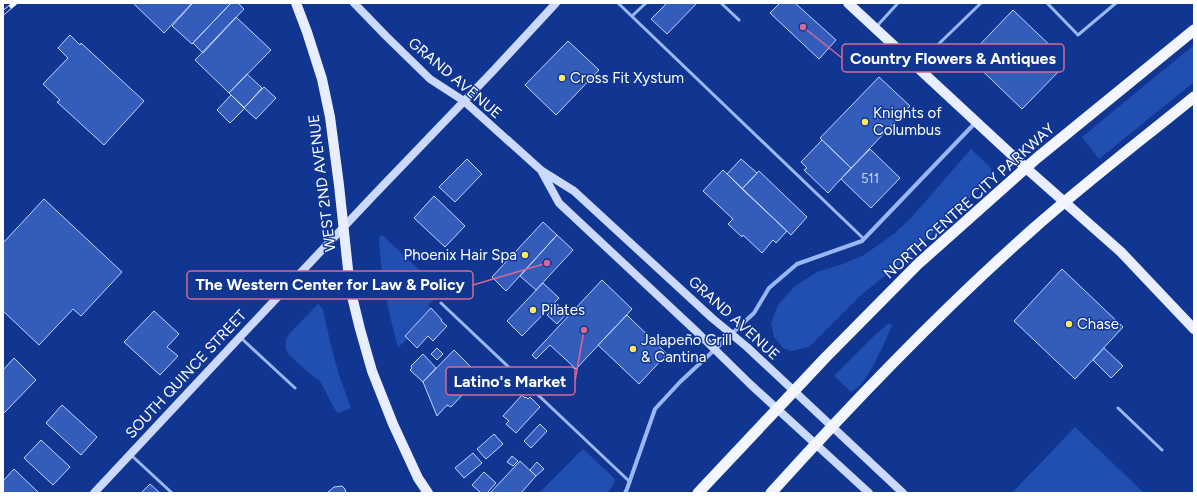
<svg xmlns="http://www.w3.org/2000/svg" width="1197" height="496" font-family="Figtree,sans-serif">
<rect width="100%" height="100%" fill="#103692"/>
<path fill="#214eb1" d="M 1194,45 L 1194,82 L 1099,159 L 1082,137 Z
M 971,149 L 991,168 L 992,177 L 906,259 L 860,296 L 809,347 L 792,351 L 783,348 L 774,337 L 771,323 L 778,305 L 795,286 L 817,272 L 843,264 L 864,255 L 895,233 L 911,218 Z
M 382,235 L 442,291 L 428,305 L 431,308 L 405,335 L 408,339 L 398,347 C 388,311 381,276 379,238 Z
M 318,304 L 323,309 L 331,346 L 339,375 L 351,408 L 338,413 L 335,410 L 320,381 L 310,374 L 289,355 L 286,349 L 286,340 L 289,334 Z
M 889,323 L 892,326 C 885,341 867,386 851,392 L 834,376 L 875,335 Z
M 1075,427 L 1144,493 L 1012,493 Z
M 583,449 L 614,478 L 615,482 L 608,493 L 539,493 Z"/>
<path fill="#345cba" stroke="#c3d5fe" d="M 133,3 L 192,3 L 164,33 Z
M 193,3 L 231,3 L 192,44 L 172,26 Z
M 231,3 L 238,3 L 244,9 L 203,53 L 193,43 Z
M 667,3 L 697,3 L 667,34 L 651,19 Z
M 780,3 L 795,3 L 836,40 L 819,59 L 770,13 Z
M 1013,10 L 1061,56 L 1054,63 L 1061,69 L 1022,109 L 968,57 Z
M 236,17 L 271,50 L 229,93 L 195,60 Z
M 70,35 L 80,45 L 81,43 L 144,101 L 104,145 L 57,102 L 60,100 L 43,84 L 68,58 L 58,48 Z
M 568,41 L 599,70 L 556,115 L 525,85 Z
M 247,74 L 262,88 L 244,108 L 229,93 Z
M 879,77 L 910,106 L 851,168 L 820,138 Z
M 264,87 L 276,98 L 256,119 L 244,108 Z
M 231,95 L 245,108 L 230,123 L 217,110 Z
M 822,140 L 851,168 L 828,193 L 804,170 L 807,168 L 801,162 Z
M 870,149 L 900,178 L 871,208 L 841,179 Z
M 467,159 L 482,174 L 455,202 L 439,187 Z
M 741,159 L 757,173 L 742,189 L 727,174 Z
M 723,170 L 787,231 L 776,243 L 773,240 L 762,253 L 743,235 L 742,237 L 728,224 L 733,219 L 703,191 Z
M 759,171 L 807,217 L 791,235 L 742,189 Z
M 434,196 L 465,226 L 445,247 L 414,218 Z
M 44,199 L 122,272 L 81,316 L 73,309 L 39,345 L 3,311 L 3,243 Z
M 543,222 L 557,235 L 506,291 L 492,277 Z
M 557,235 L 573,250 L 536,290 L 520,276 Z
M 1062,269 L 1123,327 L 1075,379 L 1014,321 Z
M 602,280 L 632,309 L 576,369 L 550,345 L 536,359 L 532,355 Z
M 543,283 L 559,298 L 522,336 L 507,321 Z
M 557,304 L 567,313 L 557,324 L 547,315 Z
M 431,308 L 442,320 L 441,321 L 447,326 L 433,341 L 428,336 L 417,348 L 405,336 Z
M 154,311 L 179,334 L 167,347 L 178,356 L 160,375 L 124,342 Z
M 627,315 L 667,354 L 639,384 L 598,345 Z
M 437,348 L 443,354 L 437,360 L 431,354 Z
M 1104,348 L 1123,366 L 1111,378 L 1093,360 Z
M 454,350 L 480,376 L 451,407 L 447,405 L 437,416 L 423,382 Z
M 423,354 L 436,368 L 423,382 L 410,370 L 412,368 L 411,366 Z
M 14,358 L 36,380 L 3,414 L 3,370 Z
M 522,395 L 525,398 L 526,397 L 528,399 L 530,397 L 540,407 L 516,433 L 506,424 L 509,421 L 503,416 Z
M 62,405 L 97,437 L 81,455 L 46,423 Z
M 540,424 L 547,431 L 531,448 L 524,441 Z
M 494,434 L 503,444 L 486,459 L 477,449 Z
M 41,440 L 70,467 L 53,485 L 24,458 Z
M 473,453 L 482,463 L 464,478 L 455,468 Z
M 512,456 L 518,461 L 513,466 L 507,462 Z
M 520,461 L 536,476 L 521,493 L 490,493 Z
M 537,462 L 544,469 L 536,476 L 530,470 Z
M 14,469 L 39,493 L 3,493 L 3,481 Z
M 484,472 L 496,483 L 487,493 L 481,493 L 472,485 Z
M 150,484 L 160,493 L 141,493 Z
M 342,486 L 345,489 L 346,493 L 327,493 L 334,487 Z"/>
<g fill="none" stroke-linecap="round" stroke-linejoin="round">
<path stroke="#9bb7f3" stroke-width="3" d="M 618,3 L 864,239
M 721,3 L 739,20
M 1047,3 L 1078,35 L 1116,3
M 632,16 L 646,3
M 877,26 L 898,3
M 918,64 L 981,3
M 441,303 L 630,482
M 241,338 L 295,388
M 1118,408 L 1162,450
M 131,455 L 172,493"/>
<path stroke="#9bb7f3" stroke-width="4" d="M 625,493 L 627,489 L 655,409 L 680,382 L 754,313 L 769,288 L 797,264 L 862,241 L 976,122"/>
<path stroke="#cbd9fd" stroke-width="8" d="M 354,3 L 386,36 L 430,79 L 464,101 L 542,171 L 574,191 L 712,318 L 747,347 L 903,493
M 542,172 L 559,203 L 698,333 L 750,384 L 869,493
M 94,493 L 240,337 L 372,197 L 493,71 L 556,3"/>
<path stroke="#e8edff" stroke-width="10" d="M 296,3 L 307,32 L 322,79 L 330,117 L 339,185 L 350,288 L 360,329 L 372,371 L 393,424 L 418,478 L 428,493
M 848,3 L 1026,168 L 1121,252 L 1194,329"/>
<path stroke="#f4f6ff" stroke-width="11" d="M 698,493 L 826,357 L 918,264 L 1037,158 L 1194,30
M 771,493 C 854,401 940,311 1033,229 C 1085,183 1140,141 1194,97"/>
<defs>
<path id="rail" d="M 3,13 L 15,3"/>
</defs>
<use href="#rail" stroke="#fff" stroke-width="4.5"/>
<use href="#rail" stroke="#103692" stroke-width="3" stroke-dasharray="9" stroke-linecap="butt"/>
</g>
<g fill="#ffe75e" stroke="#103692" stroke-width="1.5">
<circle cx="562" cy="78" r="4"/>
<circle cx="865" cy="122" r="4"/>
<circle cx="525" cy="255" r="4"/>
<circle cx="533" cy="310" r="4"/>
<circle cx="1069" cy="324" r="4"/>
<circle cx="633" cy="349" r="4"/>
</g>
<g text-anchor="middle" stroke-width="3" stroke-linejoin="round" paint-order="stroke">
<g font-size="13" fill="#ccd6ee">
<text x="870" y="183">511</text>
</g>
<g font-size="15" fill="#fff" stroke="#103692">
<text transform="translate(455 78) rotate(40)" y="5">GRAND AVENUE</text>
<text transform="translate(322 183) rotate(-97)" y="5">WEST 2ND AVENUE</text>
<text transform="translate(969 201) rotate(-42)" y="5">NORTH CENTRE CITY PARKWAY</text>
<text transform="translate(734 318) rotate(42)" y="5">GRAND AVENUE</text>
<text transform="translate(186 374) rotate(-47)" y="5">SOUTH QUINCE STREET</text>
</g>
<g font-size="15" fill="#fff" stroke="#103692" text-anchor="start">
<text x="570" y="83">Cross Fit Xystum</text>
<text x="873" y="118">Knights of<tspan x="873" dy="17">Columbus</tspan></text>
<text x="517" y="260" text-anchor="end">Phoenix Hair Spa</text>
<text x="541" y="315">Pilates</text>
<text x="1077" y="329">Chase</text>
<text x="641" y="345">Jalapeño Grill<tspan x="641" dy="17">&amp; Cantina</tspan></text>
</g>
</g>
<path fill="none" stroke="#d76994" stroke-width="1.5" d="M803 27L842 58M547 263L473 285M584 330L575 381"/>
<g fill="#d76994" stroke="#103692" stroke-width="1.5">
<circle cx="803" cy="27" r="4"/>
<circle cx="547" cy="263" r="4"/>
<circle cx="584" cy="330" r="4"/>
</g>
<g fill="#103692" stroke="#d76994" stroke-width="1.5">
<rect x="842" y="44" width="222" height="28" rx="4"/>
<rect x="187" y="271" width="286" height="28" rx="4"/>
<rect x="446" y="367" width="129" height="28" rx="4"/>
</g>
<g font-size="16" text-anchor="middle" font-weight="bold" fill="#fff">
<text x="953" y="64">Country Flowers &amp; Antiques</text>
<text x="330" y="290">The Western Center for Law &amp; Policy</text>
<text x="510" y="387">Latino's Market</text>
</g>
<rect width="1197" height="496" fill="none" stroke="#ffffff" stroke-width="8"/>
</svg>
